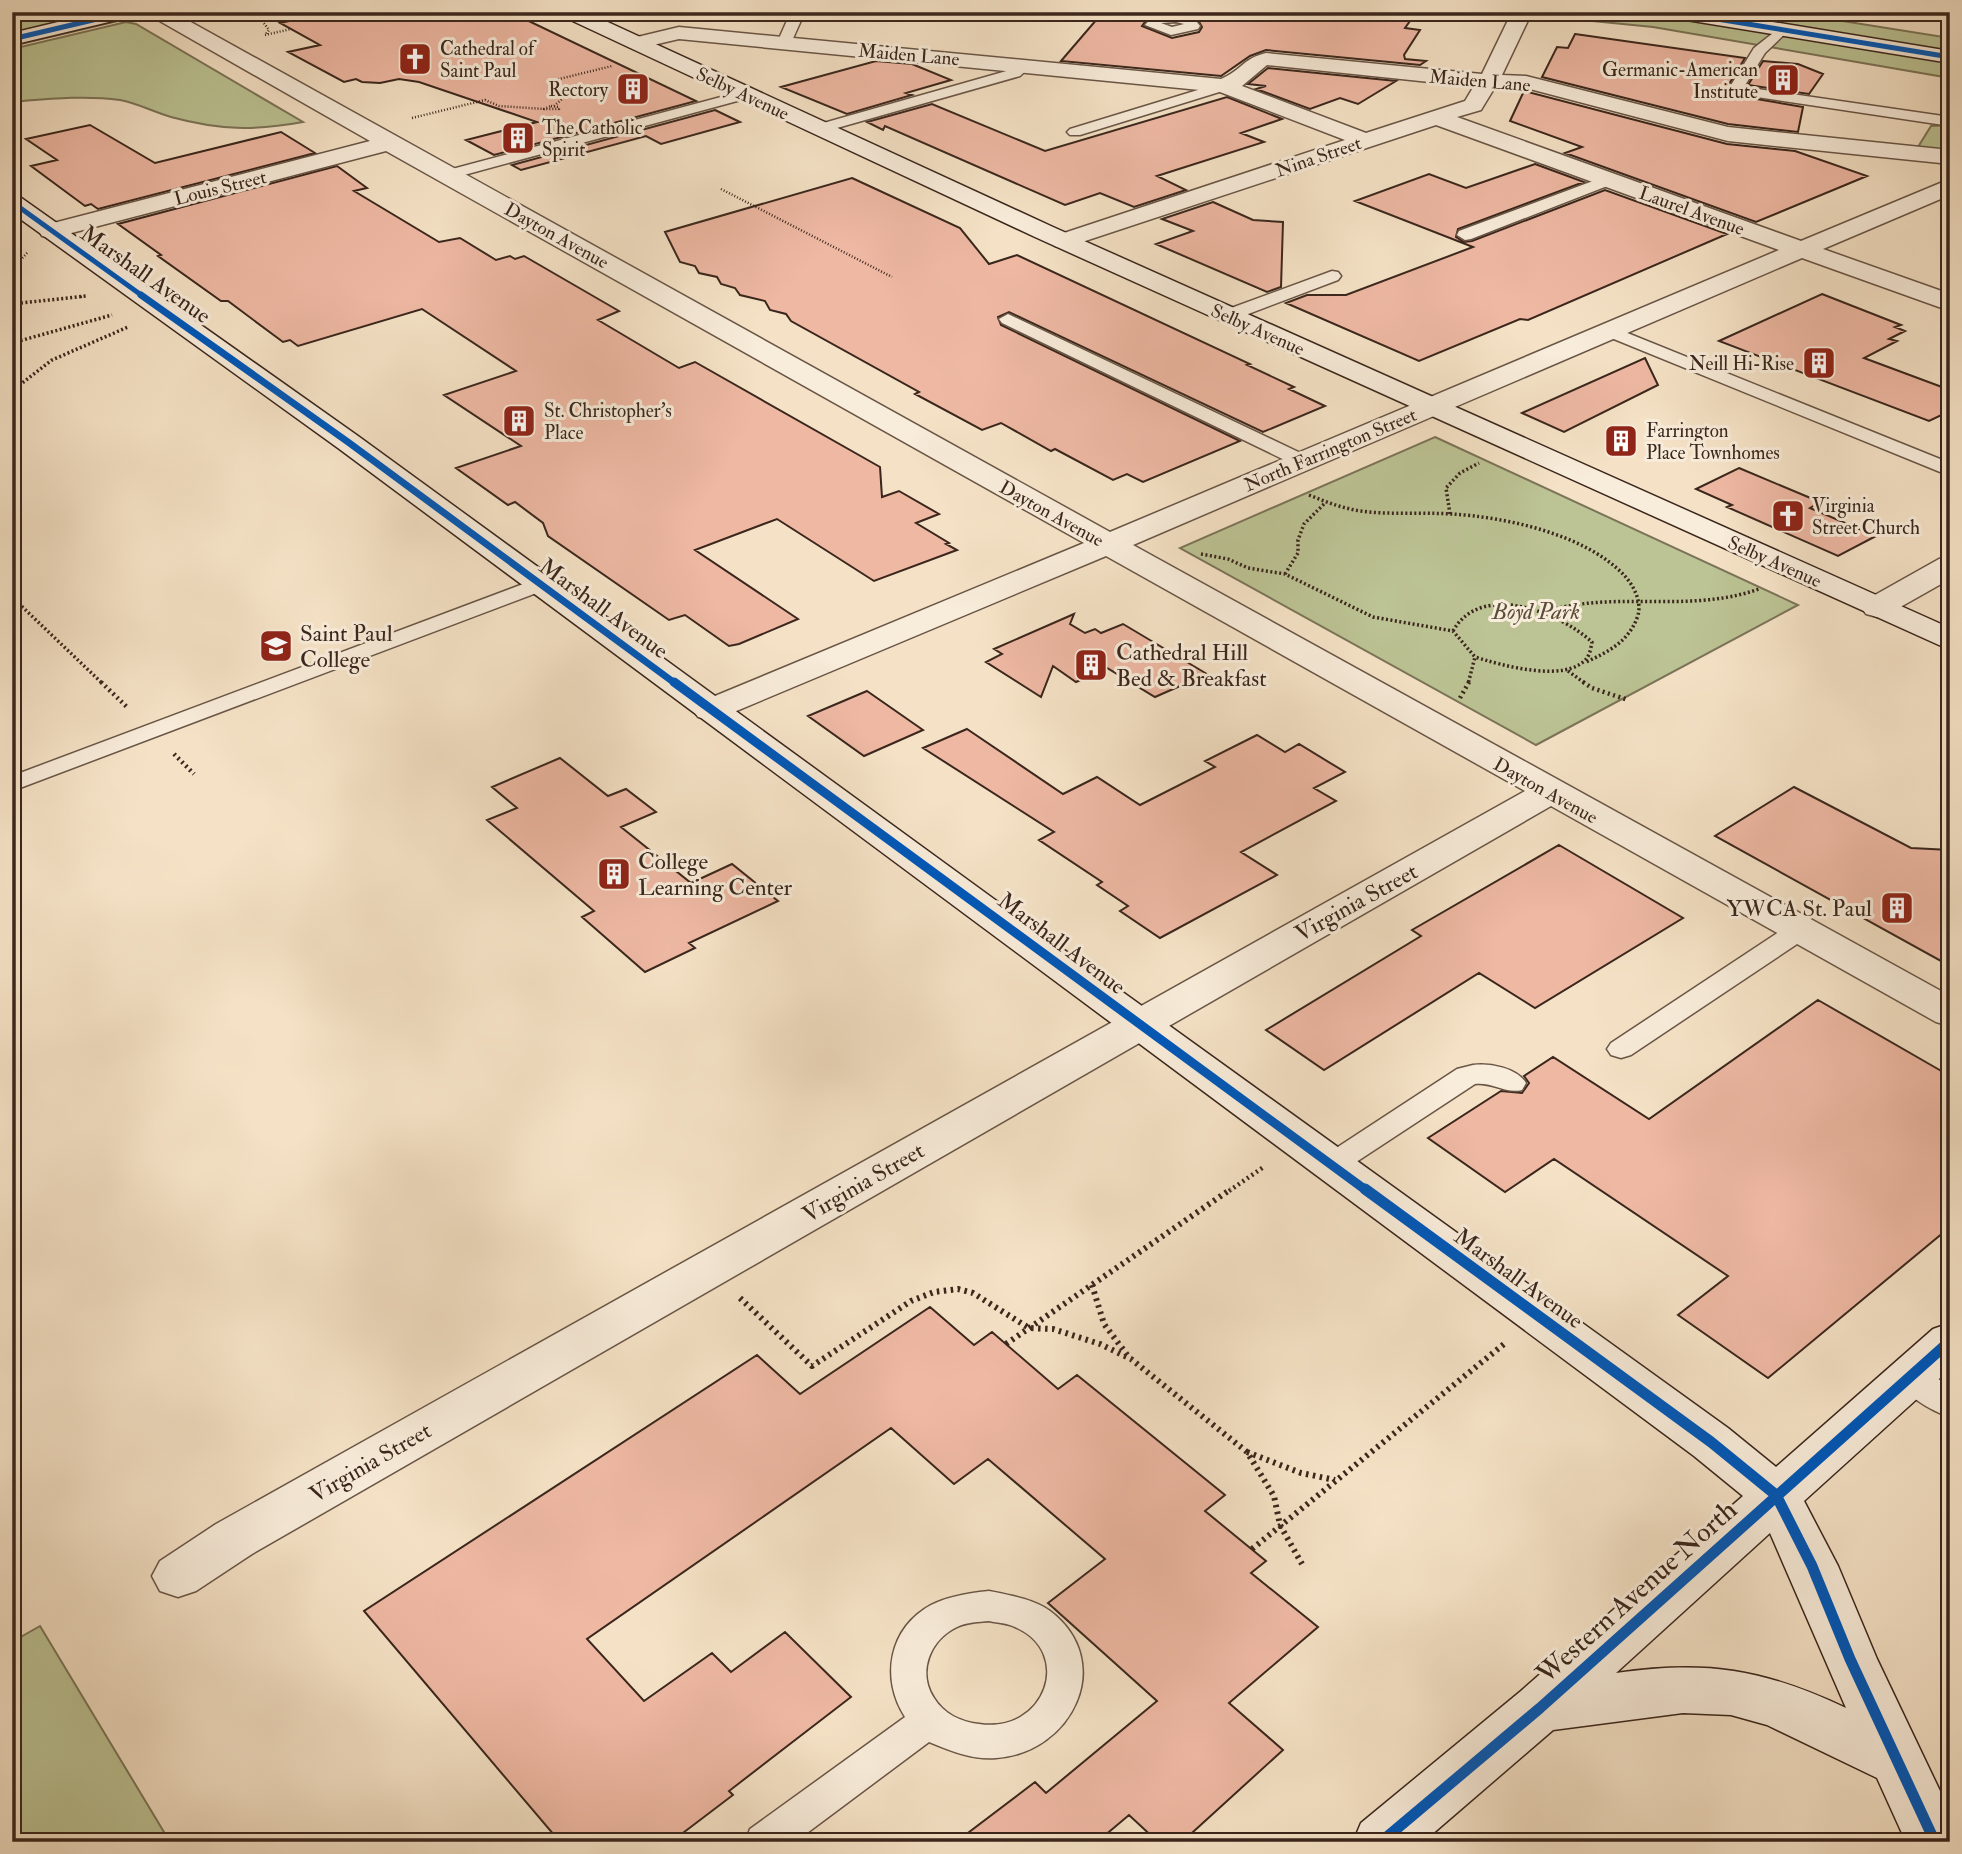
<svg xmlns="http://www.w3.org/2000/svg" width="1962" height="1854" font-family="'IM FELL Double Pica',serif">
<rect width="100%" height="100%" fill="#f5e2c6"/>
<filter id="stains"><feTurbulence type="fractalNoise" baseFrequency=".00286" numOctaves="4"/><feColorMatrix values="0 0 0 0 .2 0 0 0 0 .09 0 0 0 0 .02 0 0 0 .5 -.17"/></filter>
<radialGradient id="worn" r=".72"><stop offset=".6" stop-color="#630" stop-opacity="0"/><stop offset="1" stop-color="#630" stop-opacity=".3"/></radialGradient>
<path fill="#bcc394" stroke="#7b7458" stroke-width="2" d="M 12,12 L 156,12 L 12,46 Z
M 1501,12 L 1786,12 L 1950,38 L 1950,78 L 1653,27 Z
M 126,22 L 136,24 L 303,122 C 254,131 219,130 171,117 C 154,112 137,103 120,100 C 84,95 48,99 12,102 L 12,49 Z
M 1950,125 L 1950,151 L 1918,147 L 1931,126 Z
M 1435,437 L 1798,605 L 1536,745 L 1180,548 Z
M 40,1626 L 170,1842 L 12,1842 L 12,1642 Z"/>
<path fill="#eeb8a3" stroke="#3a261c" stroke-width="2" d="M 331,12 L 510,12 L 696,101 L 494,155 L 466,140 L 537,122 L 419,82 L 399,79 L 380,83 L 362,82 L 356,79 L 344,82 L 288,52 L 320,45 L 280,23 Z
M 1103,12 L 1166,12 L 1151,14 L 1142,26 L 1172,38 L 1199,32 L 1202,27 L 1195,15 L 1181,12 L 1355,12 L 1408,18 L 1407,20 L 1410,21 L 1405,28 L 1420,30 L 1404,55 L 1405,59 L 1426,61 L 1420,65 L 1266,50 L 1250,56 L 1221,76 L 1061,61 Z
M 1575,34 L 1745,58 L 1726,89 L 1728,94 L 1803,107 L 1798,132 L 1728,124 L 1542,77 L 1557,47 L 1568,48 Z
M 876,61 L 912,64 L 951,80 L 906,93 L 912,95 L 847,114 L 781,87 Z
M 1763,61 L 1798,64 L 1823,74 L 1809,94 L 1748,85 Z
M 1268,68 L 1396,81 L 1358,104 L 1340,98 L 1310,109 L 1256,89 L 1266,86 L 1248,84 Z
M 1524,91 L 1727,144 L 1795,151 L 1867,176 L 1756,222 L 1565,153 L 1582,147 L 1510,121 Z
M 1227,97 L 1282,119 L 1241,133 L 1264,142 L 1157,176 L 1186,190 L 1134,207 L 1100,193 L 1065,205 L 885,126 L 883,130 L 867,122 L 932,104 L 1045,151 Z
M 715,110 L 740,122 L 661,144 L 646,136 L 521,170 L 512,165 Z
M 90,125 L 155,163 L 281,132 L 315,153 L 98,209 L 91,204 L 85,206 L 31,166 L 57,160 L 26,139 Z
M 1535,164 L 1584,182 L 1458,229 L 1456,237 L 1464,242 L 1472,241 L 1605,190 L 1727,234 L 1528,320 L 1520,319 L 1419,361 L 1286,303 L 1307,295 L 1346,295 L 1473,247 L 1355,201 L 1429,174 L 1466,188 Z
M 337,166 L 367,188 L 354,191 L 439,242 L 460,238 L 496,260 L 510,256 L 515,259 L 524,256 L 619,311 L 598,320 L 679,368 L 695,362 L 880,467 L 882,497 L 899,491 L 939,514 L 916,523 L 949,543 L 946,544 L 957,550 L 874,581 L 777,519 L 695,550 L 798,619 L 739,644 L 729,646 L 685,615 L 669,620 L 548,536 L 543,523 L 515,502 L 508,505 L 456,468 L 521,446 L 444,395 L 516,371 L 422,309 L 298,346 L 290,340 L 283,342 L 228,301 L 221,301 L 158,256 L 161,255 L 118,224 Z
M 852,178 L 960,228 L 989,264 L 1017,255 L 1250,364 L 1247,365 L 1294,387 L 1289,389 L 1325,406 L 1263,432 L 1009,312 L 998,317 L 1001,325 L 1240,441 L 1143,482 L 1127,474 L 1113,480 L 1055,449 L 1051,451 L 1001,423 L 982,430 L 915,394 L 919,392 L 791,321 L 786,314 L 770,310 L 765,301 L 740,295 L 735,288 L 721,284 L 717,277 L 699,273 L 695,266 L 680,262 L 665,232 Z
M 1213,202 L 1253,220 L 1283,222 L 1281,287 L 1267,292 L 1156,244 L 1193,231 L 1162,219 Z
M 1822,294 L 1901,325 L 1895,327 L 1905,331 L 1889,339 L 1897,341 L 1864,358 L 1950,390 L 1950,411 L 1929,421 L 1719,341 Z
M 1645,358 L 1658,385 L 1564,432 L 1522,413 Z
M 1739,468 L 1820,502 L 1810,508 L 1876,536 L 1838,556 L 1727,507 L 1732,505 L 1696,489 Z
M 1074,614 L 1070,624 L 1085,633 L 1095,629 L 1101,633 L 1123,624 L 1207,674 L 1155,697 L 1107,668 L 1076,682 L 1053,666 L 1041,697 L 986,662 L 1002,654 L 994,649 Z
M 867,691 L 923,730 L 864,756 L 808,716 Z
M 967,729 L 1063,794 L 1097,777 L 1140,805 L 1215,767 L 1205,761 L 1257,735 L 1285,752 L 1299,744 L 1345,772 L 1314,788 L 1336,801 L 1241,852 L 1277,875 L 1160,938 L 1120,911 L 1128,906 L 1097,885 L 1102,882 L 1039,840 L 1054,832 L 923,748 Z
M 560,758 L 608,796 L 626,789 L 656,812 L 621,827 L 691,883 L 732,864 L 778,901 L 689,943 L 695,948 L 645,972 L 582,917 L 594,911 L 487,820 L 517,808 L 492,787 Z
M 1794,787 L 1911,848 L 1950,850 L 1950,966 L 1715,836 Z
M 1559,845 L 1683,918 L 1535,1008 L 1479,973 L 1324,1070 L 1266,1030 L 1421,936 L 1412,930 Z
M 1818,1000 L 1950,1076 L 1950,1227 L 1768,1378 L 1678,1315 L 1728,1276 L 1554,1159 L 1505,1192 L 1428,1138 L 1501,1091 L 1522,1093 L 1529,1083 L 1524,1076 L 1553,1057 L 1649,1119 Z
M 930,1307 L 974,1345 L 992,1332 L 1058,1389 L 1077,1375 L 1225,1495 L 1205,1511 L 1266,1561 L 1251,1573 L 1318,1627 L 1229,1703 L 1283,1750 L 1182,1842 L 1158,1842 L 1129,1815 L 1097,1842 L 956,1842 L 1035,1782 L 1046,1793 L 1157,1701 L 1048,1603 L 1105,1559 L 988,1459 L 954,1484 L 891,1428 L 587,1639 L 644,1701 L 712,1653 L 731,1672 L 785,1632 L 851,1697 L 729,1791 L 733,1795 L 671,1842 L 560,1842 L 364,1611 L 757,1355 L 800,1394 Z"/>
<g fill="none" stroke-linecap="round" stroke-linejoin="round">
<defs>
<path id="lane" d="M 795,12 L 803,16 L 791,43 L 784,47 L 779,46 L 777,43 L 789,16 Z
M 1176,14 L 1193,17 L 1200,26 L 1198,29 L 1171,35 L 1145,25 L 1153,16 ZM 1176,22 L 1184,24 L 1172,27 L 1161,23 Z
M 1782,26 L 1789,30 L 1765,53 L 1744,87 L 1950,117 L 1950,126 L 1730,93 L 1728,90 L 1754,48 Z
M 1025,61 L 1032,65 L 1020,76 L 823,132 L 818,134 L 810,129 L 813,126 L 1010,70 Z
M 1224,82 L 1229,83 L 1231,86 L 1229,89 L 1080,135 L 1070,135 L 1067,132 L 1070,129 Z
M 747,90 L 752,91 L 754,94 L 752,97 L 453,178 L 441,178 L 439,175 L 441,172 Z
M 1609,175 L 1617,180 L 1615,183 L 1471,239 L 1465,240 L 1457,235 L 1459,231 Z
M 1332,271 L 1338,272 L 1341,276 L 1338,280 L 1235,319 L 1223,319 L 1220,315 L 1223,311 Z
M 1008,314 L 1309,457 L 1312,461 L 1309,465 L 1295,465 L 1002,323 L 999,319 Z
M 1610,326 L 1950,463 L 1950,476 L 1604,335 L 1601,331 Z
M 539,578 L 547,579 L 550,584 L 547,589 L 12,791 L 12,776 Z
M 1800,922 L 1809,924 L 1813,930 L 1809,936 L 1631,1055 L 1621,1058 L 1611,1055 L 1607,1049 L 1611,1043 L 1791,924 Z
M 1473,1065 C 1490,1063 1517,1068 1526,1083 L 1522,1090 C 1505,1094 1493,1082 1475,1084 L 1341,1172 L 1331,1175 L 1321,1172 L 1316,1165 L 1321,1158 L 1457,1069 Z
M 1910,1364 L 1921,1367 L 1950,1387 L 1950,1417 C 1931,1411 1903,1394 1894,1376 L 1899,1367 Z
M 989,1591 C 1009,1595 1034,1599 1050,1611 C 1117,1662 1072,1753 996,1758 C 972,1760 951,1751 929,1742 L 795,1842 L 745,1842 L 750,1829 L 905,1717 C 880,1678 889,1628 931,1605 C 949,1596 969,1593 989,1591 ZM 989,1621 C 998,1623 1007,1623 1015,1627 C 1074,1652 1046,1734 979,1724 C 961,1722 944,1714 934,1698 C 917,1672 930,1640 957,1627 C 967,1622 979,1622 989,1621 Z"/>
<path id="street" d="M 144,12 L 172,12 L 180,16 L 1110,532 L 1779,250 L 1436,125 L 1064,248 L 1055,246 L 1052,241 L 1055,236 L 1345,140 L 1220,92 L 679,39 L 636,49 L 629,47 L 626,43 L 629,39 L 679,27 L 1221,79 C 1242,70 1242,59 1266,53 L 1482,74 L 1512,12 L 1532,12 L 1502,75 L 1526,76 L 1728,127 L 1950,150 L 1950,164 L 1728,141 L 1526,88 L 1495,87 L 1481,110 L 1457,117 L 1801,241 L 1950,179 L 1950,195 L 1823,249 L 1950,294 L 1950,311 L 1802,258 L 1133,545 L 1950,996 L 1950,1026 L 1936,1022 L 1551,806 L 252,1554 L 196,1591 L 178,1597 L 160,1591 L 152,1576 L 160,1561 L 216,1524 L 1525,791 L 1106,556 L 722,717 L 710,720 L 698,717 L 693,710 L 698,703 L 1084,543 L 386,151 L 60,236 L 51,238 L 42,236 L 39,231 L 42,226 L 370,141 ZM 1267,65 L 1458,85 L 1474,86 L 1465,101 L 1366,133 L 1242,86 Z
M 1950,557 L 1950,579 L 1888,614 L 1877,617 L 1866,614 L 1861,607 L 1866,600 L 1939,559 Z"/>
<path id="secondary" d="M 100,12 L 137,12 L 134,16 L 12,45 L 12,33 Z
M 559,12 L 586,12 L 1053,227 L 1950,628 L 1950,650 L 1035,237 L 562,16 Z
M 1664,12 L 1712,12 L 1950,51 L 1950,63 L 1674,18 Z
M 12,195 L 20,197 L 358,436 L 1042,934 L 1728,1428 L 1776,1467 L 1933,1329 L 1950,1323 L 1950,1369 L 1804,1501 L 1838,1566 L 1877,1659 L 1950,1812 L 1950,1842 L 1906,1842 L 1877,1778 L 1767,1725 L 1731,1715 L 1683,1713 L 1553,1730 L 1423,1842 L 1353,1842 L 1361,1823 L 1521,1691 L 1743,1496 L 1694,1456 L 338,448 L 12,213 ZM 1770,1533 L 1846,1708 C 1763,1669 1707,1660 1616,1673 Z"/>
</defs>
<use href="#lane" stroke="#695546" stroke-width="3"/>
<use href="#street" stroke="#695546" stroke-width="3"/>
<use href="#secondary" stroke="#3a261c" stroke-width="3"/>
<path stroke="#3a261c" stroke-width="2.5" stroke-dasharray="1 2" stroke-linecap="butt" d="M 266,12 L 260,18 L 269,30 L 266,34
M 265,35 L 291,29
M 551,106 L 558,107 L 559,109 L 544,109 Z
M 554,106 L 563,98 L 565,88 L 551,81 L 612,66
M 412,118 L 485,100 L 499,106 L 544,109
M 721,189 L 892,277
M 12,269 L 28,252
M 81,297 L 86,296"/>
<path stroke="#3a261c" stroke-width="3.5" stroke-dasharray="2 2.5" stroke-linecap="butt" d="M 12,304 L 86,296
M 12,343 L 112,315
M 12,391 L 52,360 L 128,327
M 1309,495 C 1326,502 1342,508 1360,511 C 1390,515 1420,512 1451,514 C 1505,517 1585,534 1624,575 C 1634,586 1643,603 1637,618 C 1628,642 1608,652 1586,662
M 1450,514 L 1446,488 L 1460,473 L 1479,463
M 1201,554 L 1228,559 L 1248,568 L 1285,574 L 1373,617 L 1453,631 L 1475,657 L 1468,684
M 1285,574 L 1298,553 L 1298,540 L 1304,524 L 1325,503
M 12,597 L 103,684
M 1547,611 C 1619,590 1688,614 1759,589
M 1453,631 C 1481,581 1559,612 1592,642 C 1591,647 1590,654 1587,658 C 1566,684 1501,665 1475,657
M 1568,671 L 1586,684"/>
<path stroke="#3a261c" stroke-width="4.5" stroke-dasharray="2 3.5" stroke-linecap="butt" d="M 101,682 L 128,708
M 1583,682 L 1592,688 L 1628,700
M 1460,698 L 1469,682
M 174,754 L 194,774
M 1229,1191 L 1265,1166"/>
<path stroke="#3a261c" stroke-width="6" stroke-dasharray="2.5 4.5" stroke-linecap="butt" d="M 1092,1285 L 1104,1324 L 1128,1356
M 740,1298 L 812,1366 L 911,1301 L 934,1292 L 958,1289 L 973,1293 L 1029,1328 L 1053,1329 L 1100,1344 L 1131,1359 L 1247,1452 L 1274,1496 L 1280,1525 L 1302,1564
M 1006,1344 L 1231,1189
M 1247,1452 L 1301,1473 L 1335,1480
M 1252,1549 L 1504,1344"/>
<use href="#lane" fill="#f8ecda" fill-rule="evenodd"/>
<use href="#street" fill="#f8ecda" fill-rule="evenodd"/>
<use href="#secondary" fill="#f8ecda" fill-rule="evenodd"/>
<defs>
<path id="cycleway-far3" d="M 1674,12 L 1950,57
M 12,39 L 127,12
M 12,202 L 144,297"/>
<path id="cycleway-far2" d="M 141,295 L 348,442 L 676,684"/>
<path id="cycleway-far1" d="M 674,682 L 1367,1191"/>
<path id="cycleway" d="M 1365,1189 L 1711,1442 L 1776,1495 L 1812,1566 L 1850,1659 L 1935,1842
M 1381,1842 L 1540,1708 L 1950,1341"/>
</defs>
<use href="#cycleway-far3" stroke="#f8ecda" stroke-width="8"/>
<use href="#cycleway-far2" stroke="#f8ecda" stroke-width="10"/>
<use href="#cycleway-far1" stroke="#f8ecda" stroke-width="13"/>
<use href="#cycleway" stroke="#f8ecda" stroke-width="16"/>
<use href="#cycleway-far3" stroke="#0057b8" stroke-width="5"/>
<use href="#cycleway-far2" stroke="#0057b8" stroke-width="7"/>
<use href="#cycleway-far1" stroke="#0057b8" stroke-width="9"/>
<use href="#cycleway" stroke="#0057b8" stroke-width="11"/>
</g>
<defs>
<symbol id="church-square" viewBox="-11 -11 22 22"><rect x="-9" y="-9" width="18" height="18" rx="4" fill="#8f2418" stroke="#f8ecda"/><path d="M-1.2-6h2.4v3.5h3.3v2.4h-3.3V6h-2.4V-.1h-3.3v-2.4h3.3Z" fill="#fff"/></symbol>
<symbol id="building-square" viewBox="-11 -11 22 22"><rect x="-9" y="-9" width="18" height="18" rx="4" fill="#8f2418" stroke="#f8ecda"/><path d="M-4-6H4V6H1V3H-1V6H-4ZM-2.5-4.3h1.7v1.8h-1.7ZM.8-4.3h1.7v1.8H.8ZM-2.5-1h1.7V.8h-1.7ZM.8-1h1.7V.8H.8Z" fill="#fff"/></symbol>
<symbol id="university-square" viewBox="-11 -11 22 22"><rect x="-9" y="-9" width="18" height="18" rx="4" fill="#8f2418" stroke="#f8ecda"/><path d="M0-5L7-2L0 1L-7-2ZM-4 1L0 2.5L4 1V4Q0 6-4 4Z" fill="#fff"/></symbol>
</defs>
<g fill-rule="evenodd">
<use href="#church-square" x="396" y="40" width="38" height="38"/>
<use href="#building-square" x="1764" y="61" width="38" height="38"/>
<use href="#building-square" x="614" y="70" width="38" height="38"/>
<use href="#building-square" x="499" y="119" width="38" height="38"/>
<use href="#building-square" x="1800" y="344" width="38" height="38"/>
<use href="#building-square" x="500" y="402" width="38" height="38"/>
<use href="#building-square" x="1602" y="422" width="38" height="38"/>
<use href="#church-square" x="1769" y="497" width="38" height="38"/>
<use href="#university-square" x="257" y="627" width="38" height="38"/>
<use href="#building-square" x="1072" y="646" width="38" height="38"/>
<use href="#building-square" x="595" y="855" width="38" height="38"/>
<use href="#building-square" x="1878" y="889" width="38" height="38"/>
</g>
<g text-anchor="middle" stroke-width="6" stroke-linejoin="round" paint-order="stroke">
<g font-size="19" fill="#3a261c" stroke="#f8ecda" text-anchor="start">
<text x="440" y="55">Cathedral of<tspan x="440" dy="22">Saint Paul</tspan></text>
<text x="1758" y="76" text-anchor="end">Germanic-American<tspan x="1758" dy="22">Institute</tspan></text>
<text x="608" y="96" text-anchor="end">Rectory</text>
<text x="542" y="134">The Catholic<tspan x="542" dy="22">Spirit</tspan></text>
<text x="1794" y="370" text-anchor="end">Neill Hi-Rise</text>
<text x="544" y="417">St. Christopher's<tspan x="544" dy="22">Place</tspan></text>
<text x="1646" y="437">Farrington<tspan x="1646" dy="22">Place Townhomes</tspan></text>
<text x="1812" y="512">Virginia<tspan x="1812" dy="22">Street Church</tspan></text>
</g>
<g font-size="19" fill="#3a261c" stroke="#f8ecda">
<text transform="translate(909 54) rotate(5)" y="7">Maiden Lane</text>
<text transform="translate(1480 80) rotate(5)" y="7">Maiden Lane</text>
<text transform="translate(743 93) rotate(25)" y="7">Selby Avenue</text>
<text transform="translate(1318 156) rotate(-19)" y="7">Nina Street</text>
<text transform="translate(220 187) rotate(-14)" y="7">Louis Street</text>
<text transform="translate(1692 210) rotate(20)" y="7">Laurel Avenue</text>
<text transform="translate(557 235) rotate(29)" y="7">Dayton Avenue</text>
<text transform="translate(1258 329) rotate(24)" y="7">Selby Avenue</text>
<text transform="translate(1330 449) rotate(-23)" y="7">North Farrington Street</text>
<text transform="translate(1052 513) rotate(29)" y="7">Dayton Avenue</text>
<text transform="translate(1775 561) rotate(24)" y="7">Selby Avenue</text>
<text transform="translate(1546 790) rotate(29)" y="7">Dayton Avenue</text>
</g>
<g font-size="23" fill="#3a261c" stroke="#f8ecda">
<text transform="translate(146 274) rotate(35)" y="8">Marshall Avenue</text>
<text transform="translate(604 608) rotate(36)" y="8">Marshall Avenue</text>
<text transform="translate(1356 902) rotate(-29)" y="8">Virginia Street</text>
<text transform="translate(1062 943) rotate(37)" y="8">Marshall Avenue</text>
<text transform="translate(863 1182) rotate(-30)" y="8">Virginia Street</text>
<text transform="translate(1519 1278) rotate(36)" y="8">Marshall Avenue</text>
<text transform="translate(370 1462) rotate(-30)" y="8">Virginia Street</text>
</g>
<g font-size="23" font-style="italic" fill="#5a4d3a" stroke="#f8ecda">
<text x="1536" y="619">Boyd Park</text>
</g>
<g font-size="23" fill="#3a261c" stroke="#f8ecda" text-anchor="start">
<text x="300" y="641">Saint Paul<tspan x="300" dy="26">College</tspan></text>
<text x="1116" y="660">Cathedral Hill<tspan x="1116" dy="26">Bed &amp; Breakfast</tspan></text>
<text x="638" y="869">College<tspan x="638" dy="26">Learning Center</tspan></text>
<text x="1872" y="916" text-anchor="end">YWCA St. Paul</text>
</g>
<g font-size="28" fill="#3a261c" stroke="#f8ecda">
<text transform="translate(1636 1591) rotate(-42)" y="10">Western Avenue North</text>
</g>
</g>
<rect width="1962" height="1854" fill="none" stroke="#f5e2c6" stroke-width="42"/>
<rect x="14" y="14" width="1934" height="1826" fill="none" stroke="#3a261c" stroke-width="3.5"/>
<rect x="21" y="21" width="1920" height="1812" fill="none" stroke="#3a261c" stroke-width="2"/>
<rect width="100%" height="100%" filter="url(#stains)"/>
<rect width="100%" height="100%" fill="url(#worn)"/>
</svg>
